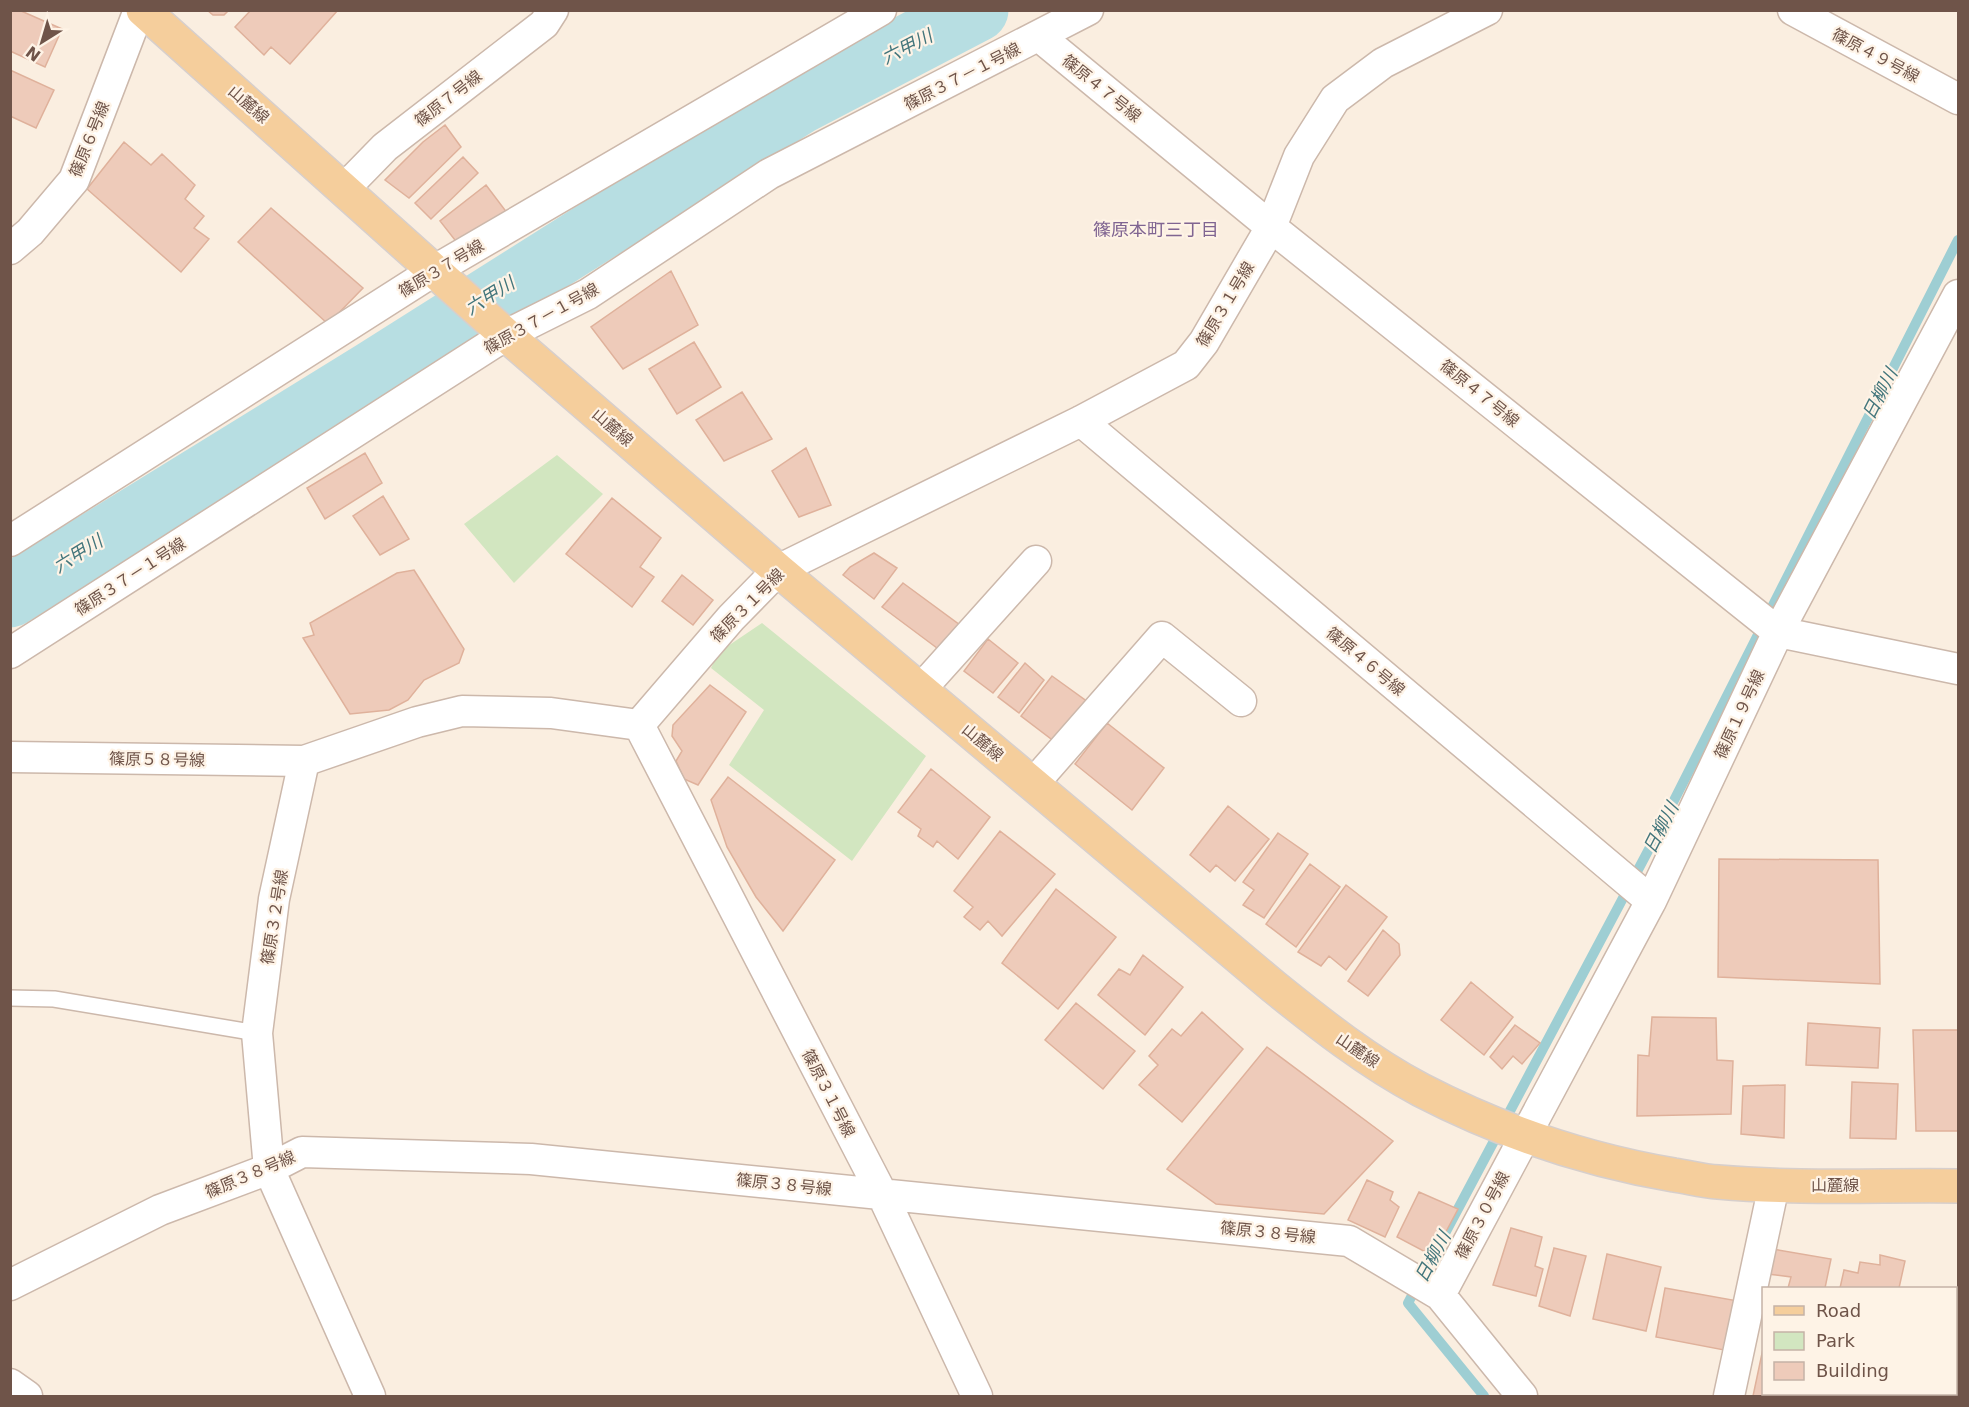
<svg xmlns="http://www.w3.org/2000/svg" width="1969" height="1407" font-family="'DejaVu Sans','Noto Sans JP',sans-serif">
<rect width="100%" height="100%" fill="#faeee0"/>
<path fill="#d2e6c0" d="M 557,455 L 603,494 L 514,583 L 464,524 Z
M 762,623 L 926,756 L 852,861 L 729,765 L 764,710 L 711,668 L 719,652 Z"/>
<g fill="none" stroke-linecap="round" stroke-linejoin="round">
<path stroke="#9eced3" stroke-width="10" d="M 1484,1396 L 1408,1303 L 1657,834 L 1958,240"/>
<path stroke="#b7dee2" stroke-width="63" d="M 10,596 L 373,372 L 799,103 L 977,10"/>
</g>
<path fill="#eecbba" stroke="#dfb19b" stroke-width="1.5" d="M 10,10 L 19,10 L 62,29 L 45,67 L 10,51 Z
M 207,10 L 229,10 L 224,15 L 213,15 Z
M 251,10 L 338,10 L 290,64 L 271,47 L 264,55 L 235,27 Z
M 10,70 L 54,90 L 36,128 L 10,116 Z
M 445,125 L 461,147 L 409,198 L 385,180 L 423,142 Z
M 124,142 L 151,165 L 162,154 L 195,185 L 185,199 L 204,216 L 194,228 L 209,239 L 181,272 L 87,189 Z
M 463,157 L 478,173 L 431,219 L 415,203 Z
M 486,185 L 508,214 L 462,249 L 440,221 Z
M 271,208 L 363,288 L 328,324 L 238,242 Z
M 671,271 L 698,325 L 623,369 L 591,327 Z
M 694,342 L 721,387 L 677,414 L 649,369 Z
M 742,392 L 772,439 L 724,461 L 696,420 Z
M 806,448 L 831,505 L 799,517 L 772,471 Z
M 365,453 L 382,483 L 325,519 L 307,488 Z
M 383,496 L 409,539 L 380,555 L 353,516 Z
M 612,498 L 661,538 L 640,567 L 654,577 L 632,607 L 566,554 Z
M 874,553 L 897,568 L 874,599 L 843,575 L 850,567 Z
M 414,570 L 464,649 L 459,663 L 424,680 L 408,700 L 389,710 L 350,714 L 303,638 L 314,635 L 310,623 L 397,573 Z
M 682,575 L 713,600 L 693,625 L 662,601 Z
M 903,583 L 964,628 L 945,654 L 882,607 Z
M 988,639 L 1018,663 L 993,693 L 964,671 Z
M 1025,663 L 1044,680 L 1019,713 L 998,697 Z
M 1052,676 L 1092,705 L 1059,745 L 1021,716 Z
M 710,685 L 746,712 L 698,785 L 684,779 L 676,761 L 682,751 L 672,736 L 673,725 Z
M 1107,723 L 1164,768 L 1132,810 L 1075,764 Z
M 931,769 L 990,817 L 958,859 L 937,841 L 933,847 L 918,836 L 921,829 L 898,812 Z
M 728,777 L 835,860 L 783,931 L 756,897 L 727,847 L 711,800 Z
M 1228,806 L 1269,839 L 1235,881 L 1216,865 L 1210,872 L 1190,855 Z
M 1000,831 L 1055,874 L 1002,936 L 988,921 L 980,930 L 964,917 L 973,907 L 954,891 Z
M 1278,833 L 1308,854 L 1264,918 L 1243,905 L 1254,890 L 1243,882 Z
M 1719,859 L 1878,860 L 1880,984 L 1718,977 Z
M 1310,864 L 1340,887 L 1296,947 L 1266,924 Z
M 1346,885 L 1387,917 L 1346,970 L 1329,956 L 1321,966 L 1298,952 Z
M 1056,889 L 1116,937 L 1058,1009 L 1002,963 Z
M 1383,930 L 1399,944 L 1400,955 L 1368,996 L 1348,981 Z
M 1143,955 L 1183,987 L 1145,1035 L 1098,995 L 1119,969 L 1130,975 Z
M 1471,982 L 1513,1017 L 1484,1055 L 1441,1020 Z
M 1076,1003 L 1135,1051 L 1103,1089 L 1045,1040 Z
M 1202,1012 L 1243,1049 L 1182,1122 L 1139,1085 L 1158,1065 L 1149,1056 L 1172,1029 L 1181,1036 Z
M 1652,1017 L 1716,1018 L 1717,1060 L 1733,1061 L 1731,1114 L 1637,1116 L 1638,1055 L 1649,1056 Z
M 1808,1023 L 1880,1028 L 1878,1068 L 1806,1065 Z
M 1515,1025 L 1540,1043 L 1522,1064 L 1513,1056 L 1502,1069 L 1490,1057 Z
M 1913,1030 L 1958,1030 L 1958,1131 L 1916,1131 Z
M 1267,1047 L 1393,1141 L 1324,1214 L 1216,1204 L 1167,1169 Z
M 1852,1082 L 1898,1084 L 1896,1139 L 1850,1138 Z
M 1785,1085 L 1784,1138 L 1741,1134 L 1743,1086 Z
M 1367,1180 L 1393,1192 L 1390,1200 L 1399,1207 L 1385,1237 L 1348,1220 Z
M 1419,1192 L 1458,1209 L 1433,1256 L 1397,1237 Z
M 1511,1228 L 1542,1237 L 1535,1266 L 1543,1269 L 1536,1296 L 1493,1285 Z
M 1554,1248 L 1586,1256 L 1570,1316 L 1539,1306 Z
M 1772,1249 L 1831,1259 L 1825,1288 L 1788,1288 L 1791,1277 L 1768,1274 Z
M 1607,1254 L 1661,1267 L 1646,1331 L 1593,1319 Z
M 1880,1255 L 1905,1261 L 1899,1288 L 1840,1288 L 1844,1270 L 1858,1273 L 1860,1262 L 1880,1265 Z
M 1665,1288 L 1738,1301 L 1724,1350 L 1656,1337 Z
M 1764,1344 L 1764,1394 L 1828,1394 L 1828,1396 L 1753,1396 Z"/>
<g fill="none" stroke-linecap="round" stroke-linejoin="round">
<defs>
<path id="service" d="M 10,998 L 54,999 L 257,1033"/>
<path id="minor" d="M 1793,10 L 1958,99
M 1040,37 L 1271,227 L 1778,632 L 1958,669
M 344,189 L 385,147 L 544,24 L 553,10
M 10,249 L 30,232 L 74,180 L 139,10
M 1081,421 L 1651,901
M 10,541 L 435,270 L 881,10
M 10,653 L 506,335 L 588,294 L 769,174 L 1088,10
M 921,689 L 1036,561
M 639,725 L 731,618 L 778,570 L 1081,421 L 1186,365 L 1204,342 L 1271,227 L 1299,156 L 1335,99 L 1383,63 L 1487,10
M 639,725 L 882,1194 L 977,1396
M 10,757 L 304,761
M 1033,784 L 1162,637 L 1241,701
M 10,1285 L 160,1210 L 269,1169 L 302,1152 L 531,1159 L 1349,1241 L 1440,1295 L 1522,1396
M 1440,1295 L 1651,901 L 1778,632 L 1958,295
M 10,1384 L 27,1396
M 370,1396 L 269,1169 L 257,1033 L 274,899 L 304,761 L 417,722 L 462,711 L 551,713 L 639,725
M 1729,1396 L 1774,1185"/>
<path id="primary" d="M 143,10 L 506,335 L 778,570 L 1273,986 C 1320,1024 1368,1062 1421,1090 C 1500,1131 1586,1160 1674,1175 C 1688,1177 1703,1181 1718,1182 C 1798,1189 1879,1185 1958,1186"/>
</defs>
<use href="#service" stroke="#ccb8ab" stroke-width="18"/>
<use href="#minor" stroke="#ccb8ab" stroke-width="33"/>
<use href="#primary" stroke="#d7cfcc" stroke-width="36"/>
<use href="#service" stroke="#fff" stroke-width="15"/>
<use href="#minor" stroke="#fff" stroke-width="30"/>
<use href="#primary" stroke="#f5ce9c" stroke-width="33"/>
</g>
<g text-anchor="middle" stroke-width="4.5" stroke-linejoin="round" paint-order="stroke">
<g font-size="16" fill="#6f5449" stroke="#fef3e6">
<text transform="translate(1876 55) rotate(28)" y="6">篠原４９号線</text>
<text transform="translate(962 76) rotate(-27)" y="6">篠原３７－１号線</text>
<text transform="translate(1102 88) rotate(39)" y="6">篠原４７号線</text>
<text transform="translate(448 98) rotate(-38)" y="6">篠原７号線</text>
<text transform="translate(249 104) rotate(41)" y="6">山麓線</text>
<text transform="translate(89 139) rotate(-68)" y="6">篠原６号線</text>
<text transform="translate(441 268) rotate(-31)" y="6">篠原３７号線</text>
<text transform="translate(1225 304) rotate(-59)" y="6">篠原３１号線</text>
<text transform="translate(541 318) rotate(-29)" y="6">篠原３７－１号線</text>
<text transform="translate(1480 393) rotate(39)" y="6">篠原４７号線</text>
<text transform="translate(613 427) rotate(41)" y="6">山麓線</text>
<text transform="translate(130 576) rotate(-33)" y="6">篠原３７－１号線</text>
<text transform="translate(747 605) rotate(-45)" y="6">篠原３１号線</text>
<text transform="translate(1366 661) rotate(40)" y="6">篠原４６号線</text>
<text transform="translate(1739 714) rotate(-65)" y="6">篠原１９号線</text>
<text transform="translate(983 742) rotate(40)" y="6">山麓線</text>
<text transform="translate(157 759) rotate(1)" y="6">篠原５８号線</text>
<text transform="translate(274 917) rotate(-81)" y="6">篠原３２号線</text>
<text transform="translate(1358 1050) rotate(34)" y="6">山麓線</text>
<text transform="translate(829 1093) rotate(63)" y="6">篠原３１号線</text>
<text transform="translate(250 1174) rotate(-23)" y="6">篠原３８号線</text>
<text transform="translate(784 1184) rotate(6)" y="6">篠原３８号線</text>
<text x="1835" y="1191">山麓線</text>
<text transform="translate(1482 1215) rotate(-62)" y="6">篠原３０号線</text>
<text transform="translate(1268 1232) rotate(6)" y="6">篠原３８号線</text>
</g>
<g font-size="18" font-style="italic" fill="#42757b" stroke="#fef3e6">
<text transform="translate(907 47) rotate(-27)" y="6">六甲川</text>
<text transform="translate(490 296) rotate(-32)" y="6">六甲川</text>
<text transform="translate(1880 394) rotate(-63)" y="6">日柳川</text>
<text transform="translate(78 554) rotate(-32)" y="6">六甲川</text>
<text transform="translate(1661 828) rotate(-63)" y="6">日柳川</text>
<text transform="translate(1433 1257) rotate(-62)" y="6">日柳川</text>
</g>
<g font-size="18" fill="#806592" stroke="#fef3e6">
<text x="1156" y="236">篠原本町三丁目</text>
</g>
</g>
<rect width="1969" height="1407" fill="none" stroke="#6f5449" stroke-width="24"/>
<rect x="1762" y="1287" width="195" height="108" fill="#fef3e6" stroke="#c5b3a7" stroke-width="1.5"/>
<rect x="1774" y="1306" width="30" height="9" fill="#f5ce9c" stroke="#c5b3a7" stroke-width="1.5"/>
<text x="1816" y="1317" font-size="18" fill="#6f5449">Road</text>
<rect x="1774" y="1332" width="30" height="18" fill="#d2e6c0" stroke="#c5b3a7" stroke-width="1.5"/>
<text x="1816" y="1347" font-size="18" fill="#6f5449">Park</text>
<rect x="1774" y="1362" width="30" height="18" fill="#eecbba" stroke="#c5b3a7" stroke-width="1.5"/>
<text x="1816" y="1377" font-size="18" fill="#6f5449">Building</text>
<g transform="translate(42 42) rotate(217)" stroke="#fef3e6" stroke-width="4.5" paint-order="stroke">
<path d="M0-4.5L10 22L0 15L-10 22Z" fill="#6f5449"/>
<text y="-9" font-size="16" font-weight="bold" text-anchor="middle" fill="#6f5449">N</text>
</g>
</svg>
